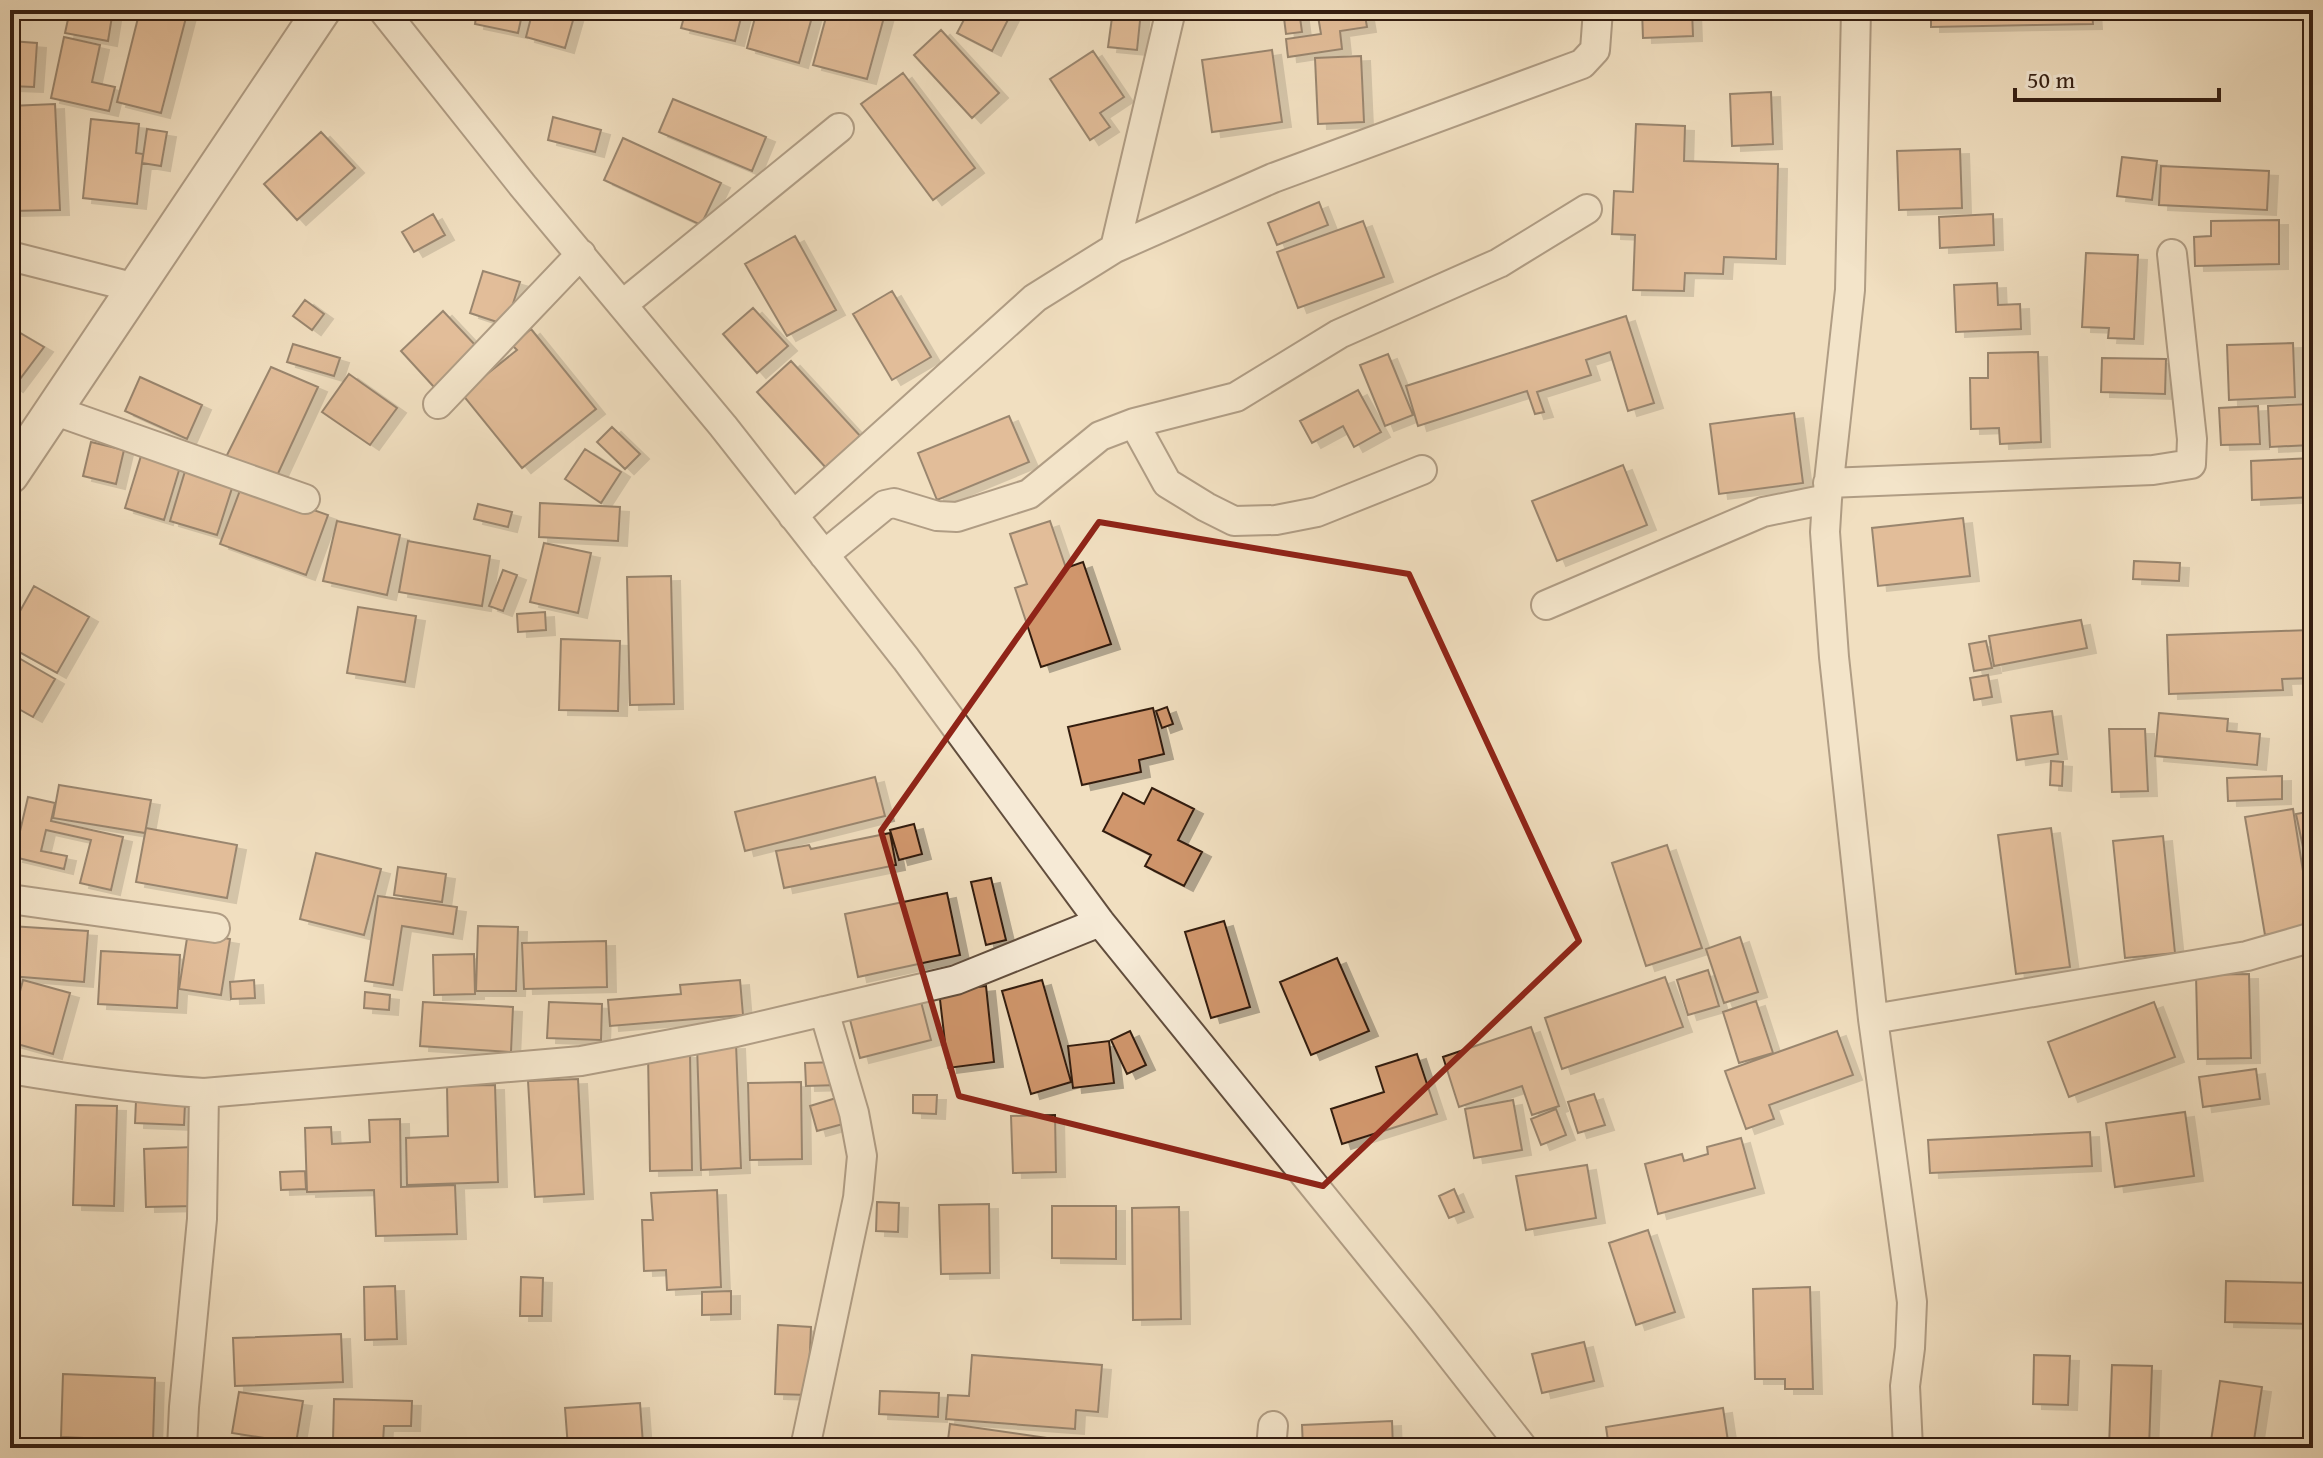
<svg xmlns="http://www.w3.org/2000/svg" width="2323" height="1458" font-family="'Gentium Book Plus',serif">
<defs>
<filter id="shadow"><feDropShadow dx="9" dy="5" stdDeviation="0" flood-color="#0004"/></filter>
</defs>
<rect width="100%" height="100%" fill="#f1dfc0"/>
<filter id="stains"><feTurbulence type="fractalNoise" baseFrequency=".0025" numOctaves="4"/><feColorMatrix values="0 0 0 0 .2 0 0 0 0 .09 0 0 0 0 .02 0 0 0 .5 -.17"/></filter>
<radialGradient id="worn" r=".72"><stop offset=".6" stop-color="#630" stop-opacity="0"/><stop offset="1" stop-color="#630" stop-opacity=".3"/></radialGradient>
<path fill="#d0966c" stroke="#331d11" stroke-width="2" filter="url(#shadow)" d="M 70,10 L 113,10 L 108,41 L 65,33 Z
M 140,10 L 188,10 L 161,113 L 117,102 Z
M 477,10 L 523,10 L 518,33 L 475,24 Z
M 533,10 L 576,10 L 565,48 L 526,37 Z
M 686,10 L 743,10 L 735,41 L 681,28 Z
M 757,10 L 814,10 L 799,63 L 747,48 Z
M 828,10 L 886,10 L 867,79 L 813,65 Z
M 969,10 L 1013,10 L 992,51 L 957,33 Z
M 1113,10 L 1141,11 L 1137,50 L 1108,47 Z
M 1226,10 L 1274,10 L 1274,12 L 1226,15 Z
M 1283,10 L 1299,10 L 1302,32 L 1286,34 Z
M 1317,10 L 1364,10 L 1367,27 L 1340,31 L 1342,49 L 1288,57 L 1286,39 L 1321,34 Z
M 1642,10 L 1692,10 L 1693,36 L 1643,38 Z
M 1931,10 L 2092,10 L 2093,24 L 1931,27 Z
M 941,30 L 999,93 L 972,118 L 914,55 Z
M 64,37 L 100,45 L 92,82 L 115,87 L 109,111 L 51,98 Z
M 10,41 L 37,43 L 34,87 L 10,86 Z
M 1272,50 L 1282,122 L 1212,132 L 1202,60 Z
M 1093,51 L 1124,97 L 1100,113 L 1110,127 L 1090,140 L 1050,79 Z
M 1361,56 L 1364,122 L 1318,124 L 1315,58 Z
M 903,73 L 975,168 L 933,200 L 861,104 Z
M 1771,92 L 1773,144 L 1732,146 L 1730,94 Z
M 673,99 L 766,137 L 752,171 L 659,132 Z
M 55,104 L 60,210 L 10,211 L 10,106 Z
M 553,117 L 601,130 L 595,152 L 548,140 Z
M 91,119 L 139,124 L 136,153 L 143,154 L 137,204 L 83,198 Z
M 1636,124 L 1685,126 L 1684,161 L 1778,164 L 1776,259 L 1724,257 L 1723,274 L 1685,273 L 1684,291 L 1633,290 L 1635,235 L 1612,234 L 1614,191 L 1633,192 Z
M 147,129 L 167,132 L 161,166 L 142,163 Z
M 321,132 L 355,168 L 297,220 L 264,184 Z
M 623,138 L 721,183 L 701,225 L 604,180 Z
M 1960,149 L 1962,208 L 1899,210 L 1897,151 Z
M 2122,157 L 2157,161 L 2152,200 L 2117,196 Z
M 2161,166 L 2269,171 L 2267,210 L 2159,205 Z
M 1319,202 L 1328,225 L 1277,245 L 1268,223 Z
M 433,214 L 445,235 L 414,252 L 402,232 Z
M 1993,214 L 1994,245 L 1940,248 L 1939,217 Z
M 2279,220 L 2279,264 L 2195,266 L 2194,237 L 2211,236 L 2211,221 Z
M 1363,221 L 1384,277 L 1298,308 L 1277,252 Z
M 795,236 L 836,310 L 787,336 L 745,264 Z
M 2086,253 L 2138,255 L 2134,339 L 2108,338 L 2109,328 L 2082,327 Z
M 483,271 L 520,282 L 506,325 L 470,313 Z
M 1997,283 L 1998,305 L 2020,304 L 2021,329 L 1956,332 L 1954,285 Z
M 892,291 L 931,357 L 892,380 L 853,314 Z
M 305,300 L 324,314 L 312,330 L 293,316 Z
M 753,308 L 788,346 L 757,373 L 723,334 Z
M 443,311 L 477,347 L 434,387 L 401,351 Z
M 1626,316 L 1654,403 L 1628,411 L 1610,352 L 1586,360 L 1591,375 L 1537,392 L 1544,412 L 1535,414 L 1527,391 L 1418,426 L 1406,386 Z
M 10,327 L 44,347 L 14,387 L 10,384 Z
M 531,329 L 596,409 L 522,468 L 462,394 L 517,350 L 512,345 Z
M 2293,343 L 2295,397 L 2229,400 L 2227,345 Z
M 293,344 L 340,358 L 334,376 L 287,362 Z
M 2038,352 L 2041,442 L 2000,444 L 1999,428 L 1971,429 L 1970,378 L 1988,378 L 1988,353 Z
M 1388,354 L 1413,415 L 1385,426 L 1360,365 Z
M 2102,358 L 2166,359 L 2165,394 L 2101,392 Z
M 791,361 L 862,438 L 827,469 L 757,392 Z
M 271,367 L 318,387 L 275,480 L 226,457 Z
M 349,374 L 397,408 L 370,445 L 322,412 Z
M 140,377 L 202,405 L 187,439 L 125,411 Z
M 1358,390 L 1381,432 L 1354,447 L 1343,426 L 1312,443 L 1300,421 Z
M 2309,404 L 2311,445 L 2270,447 L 2268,406 Z
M 2258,406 L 2260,444 L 2221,445 L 2219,408 Z
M 1794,413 L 1803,483 L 1719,494 L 1710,424 Z
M 1009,416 L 1029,462 L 937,500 L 918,453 Z
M 612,427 L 640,454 L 625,469 L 597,442 Z
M 91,442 L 124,450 L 116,484 L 83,476 Z
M 585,449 L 621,472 L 601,503 L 565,479 Z
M 141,456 L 180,467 L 164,520 L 125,508 Z
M 2313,458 L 2313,497 L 2252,500 L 2251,461 Z
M 1623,465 L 1647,525 L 1557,561 L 1532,501 Z
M 186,468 L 234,482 L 217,535 L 170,521 Z
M 242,485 L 328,515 L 306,575 L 220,544 Z
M 540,503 L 620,507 L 618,541 L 539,537 Z
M 478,504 L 512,512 L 508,527 L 474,519 Z
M 1963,518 L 1970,576 L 1878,586 L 1872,528 Z
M 337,521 L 400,535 L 387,595 L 323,581 Z
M 1050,521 L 1066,568 L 1083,562 L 1111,644 L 1041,667 L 1015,588 L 1027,584 L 1010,534 Z
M 408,541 L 490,556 L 482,606 L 399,592 Z
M 544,543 L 591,553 L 578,613 L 530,602 Z
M 2134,561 L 2180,563 L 2179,581 L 2133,579 Z
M 503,570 L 517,575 L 503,611 L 489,606 Z
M 671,576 L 674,704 L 630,705 L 627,577 Z
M 34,586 L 89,617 L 57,673 L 10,647 L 10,629 Z
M 358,607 L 416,616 L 405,682 L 347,673 Z
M 545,612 L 546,630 L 518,632 L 517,614 Z
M 2081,620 L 2087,648 L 1994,666 L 1989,636 Z
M 2310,630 L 2311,678 L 2282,679 L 2283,690 L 2169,694 L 2167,635 Z
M 561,639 L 620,641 L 618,711 L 559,710 Z
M 1986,641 L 1992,668 L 1974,671 L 1969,644 Z
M 10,653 L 55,679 L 33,717 L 10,704 Z
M 1988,675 L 1992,697 L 1974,700 L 1970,678 Z
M 1167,707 L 1173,724 L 1162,728 L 1156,711 Z
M 1153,708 L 1164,754 L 1139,760 L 1141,772 L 1082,785 L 1068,727 Z
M 2052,711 L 2058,754 L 2017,760 L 2011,716 Z
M 2159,713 L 2228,719 L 2227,731 L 2260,734 L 2257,765 L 2155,756 Z
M 2109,729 L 2145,729 L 2148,791 L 2112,792 Z
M 2051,761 L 2063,762 L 2062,786 L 2050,785 Z
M 2282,776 L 2282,799 L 2228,801 L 2227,778 Z
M 875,777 L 885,816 L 745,851 L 735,812 Z
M 59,785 L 151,800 L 145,833 L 53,818 Z
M 1152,788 L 1194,809 L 1178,840 L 1202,852 L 1184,886 L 1145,866 L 1151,855 L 1103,831 L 1123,793 L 1144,804 Z
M 28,797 L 55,803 L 51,821 L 123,837 L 111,890 L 80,883 L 91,840 L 46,830 L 41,851 L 67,856 L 64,869 L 14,857 Z
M 2293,809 L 2312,927 L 2265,935 L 2245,817 Z
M 2313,811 L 2313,865 L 2307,866 L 2296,814 Z
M 914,824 L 922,854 L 899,860 L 890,830 Z
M 146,828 L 237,845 L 227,898 L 136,882 Z
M 2051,828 L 2070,967 L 2016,974 L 1998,835 Z
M 890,833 L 896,865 L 784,888 L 776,851 L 809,845 L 811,849 Z
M 2163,836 L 2175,953 L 2125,958 L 2113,841 Z
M 1667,845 L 1702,948 L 1646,966 L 1612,863 Z
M 316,853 L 381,869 L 364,935 L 300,919 Z
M 398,867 L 446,874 L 442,902 L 394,895 Z
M 991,878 L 1006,940 L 986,945 L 971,882 Z
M 947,893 L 960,955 L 858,977 L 845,914 Z
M 378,896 L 457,907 L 453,934 L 402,926 L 393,985 L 365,981 Z
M 1224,921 L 1250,1007 L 1211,1018 L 1185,932 Z
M 10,926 L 88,931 L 84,982 L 10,976 Z
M 478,926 L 518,927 L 516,991 L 476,991 Z
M 188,932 L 230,939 L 221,995 L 179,989 Z
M 1740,937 L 1758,992 L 1724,1003 L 1706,949 Z
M 606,941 L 607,987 L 524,989 L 522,943 Z
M 101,951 L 180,955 L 177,1008 L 98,1004 Z
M 474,954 L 475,994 L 434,995 L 433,955 Z
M 1337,958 L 1369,1031 L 1311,1055 L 1280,982 Z
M 1708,970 L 1719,1006 L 1688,1015 L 1677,980 Z
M 2249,974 L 2251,1058 L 2198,1059 L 2196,975 Z
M 1665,977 L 1683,1027 L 1562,1069 L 1545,1018 Z
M 23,980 L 70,993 L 53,1054 L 10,1042 L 10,1029 Z
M 254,980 L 255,998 L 231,999 L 230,982 Z
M 740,980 L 743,1015 L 610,1026 L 608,1000 L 681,994 L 680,985 Z
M 1042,980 L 1071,1082 L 1031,1094 L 1002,991 Z
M 986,986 L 994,1062 L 948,1068 L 939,991 Z
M 365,992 L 390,995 L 389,1010 L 364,1008 Z
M 919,994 L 931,1040 L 860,1058 L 848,1012 Z
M 1756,1001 L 1773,1053 L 1739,1063 L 1723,1012 Z
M 423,1002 L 513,1007 L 511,1052 L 420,1046 Z
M 549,1002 L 602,1004 L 601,1040 L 547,1038 Z
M 2154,1002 L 2175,1057 L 2069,1097 L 2048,1042 Z
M 1531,1027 L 1559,1106 L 1532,1115 L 1522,1086 L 1459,1107 L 1443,1057 Z
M 1130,1031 L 1146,1065 L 1127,1074 L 1111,1040 Z
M 1837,1031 L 1853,1075 L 1769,1105 L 1774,1119 L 1746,1129 L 1725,1071 Z
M 1109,1041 L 1114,1083 L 1073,1088 L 1068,1046 Z
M 736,1044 L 741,1168 L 701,1170 L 697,1045 Z
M 648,1053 L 690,1053 L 692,1170 L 650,1171 Z
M 1417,1054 L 1437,1114 L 1342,1144 L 1331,1109 L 1384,1092 L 1376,1067 Z
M 838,1062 L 839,1085 L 806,1086 L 805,1063 Z
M 2256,1069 L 2260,1099 L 2203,1107 L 2199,1077 Z
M 578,1079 L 584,1194 L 535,1197 L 528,1081 Z
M 801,1082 L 802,1159 L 750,1160 L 748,1083 Z
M 495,1085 L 498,1182 L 407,1185 L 406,1138 L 448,1136 L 447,1086 Z
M 1594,1094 L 1605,1125 L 1578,1133 L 1568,1102 Z
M 846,1095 L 854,1121 L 817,1131 L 810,1106 Z
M 913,1095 L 937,1095 L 936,1114 L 913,1113 Z
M 1513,1100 L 1522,1150 L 1474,1158 L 1465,1109 Z
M 136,1101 L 185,1103 L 184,1125 L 135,1123 Z
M 76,1105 L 117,1106 L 114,1206 L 73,1205 Z
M 1556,1109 L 1566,1135 L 1541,1145 L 1531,1119 Z
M 2185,1112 L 2194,1176 L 2115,1187 L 2106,1123 Z
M 1055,1115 L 1056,1172 L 1013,1173 L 1011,1116 Z
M 400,1119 L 401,1187 L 455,1185 L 457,1234 L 376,1236 L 374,1190 L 307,1192 L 305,1128 L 331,1127 L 332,1144 L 370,1142 L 369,1120 Z
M 2090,1132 L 2092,1166 L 1930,1173 L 1928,1140 Z
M 1741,1138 L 1755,1188 L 1658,1214 L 1645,1164 L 1682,1154 L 1684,1161 L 1708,1154 L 1707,1147 Z
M 193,1147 L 194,1206 L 146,1207 L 144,1149 Z
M 1587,1165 L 1596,1218 L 1526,1230 L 1516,1176 Z
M 305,1171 L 306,1189 L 281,1190 L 280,1172 Z
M 1454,1189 L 1464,1212 L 1449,1218 L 1439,1196 Z
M 717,1190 L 721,1287 L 667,1290 L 666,1270 L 644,1271 L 642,1220 L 653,1220 L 651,1193 Z
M 877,1202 L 899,1203 L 898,1232 L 876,1231 Z
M 989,1204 L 990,1273 L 941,1274 L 939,1205 Z
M 1052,1206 L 1116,1206 L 1116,1259 L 1052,1258 Z
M 1179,1207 L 1181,1319 L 1133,1320 L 1132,1208 Z
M 1648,1230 L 1675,1312 L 1636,1325 L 1609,1243 Z
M 521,1277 L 543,1278 L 542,1316 L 520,1316 Z
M 2226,1281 L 2313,1283 L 2313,1324 L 2225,1322 Z
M 395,1286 L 397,1339 L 365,1340 L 364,1287 Z
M 1810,1287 L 1813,1389 L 1785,1389 L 1785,1379 L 1755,1379 L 1753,1289 Z
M 731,1291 L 731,1314 L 702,1315 L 702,1292 Z
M 778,1325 L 811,1327 L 808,1395 L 775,1394 Z
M 341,1334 L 343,1382 L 235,1386 L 233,1338 Z
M 1584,1342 L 1594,1381 L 1542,1393 L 1532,1354 Z
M 972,1355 L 1102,1365 L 1098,1412 L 1076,1410 L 1075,1429 L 946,1419 L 948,1395 L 969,1396 Z
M 2034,1355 L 2070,1356 L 2068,1405 L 2033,1404 Z
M 2112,1365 L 2152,1366 L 2149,1447 L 2109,1447 Z
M 63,1374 L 155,1378 L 153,1441 L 61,1437 Z
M 2220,1381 L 2262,1387 L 2253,1447 L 2211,1441 Z
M 880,1391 L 939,1393 L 938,1417 L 879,1414 Z
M 239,1392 L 303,1401 L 296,1443 L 232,1433 Z
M 334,1399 L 412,1401 L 411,1426 L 384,1426 L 383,1442 L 333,1441 Z
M 640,1403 L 643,1444 L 679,1442 L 679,1448 L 568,1448 L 565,1408 Z
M 1723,1408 L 1729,1448 L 1609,1448 L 1606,1427 Z
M 1392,1421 L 1393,1448 L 1303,1448 L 1302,1425 Z
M 950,1424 L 1075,1442 L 1074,1448 L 947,1448 Z"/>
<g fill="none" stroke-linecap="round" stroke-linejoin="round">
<defs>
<path id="minor" d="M 383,10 L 523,186 L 723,426 L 906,659 L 1100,922 L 1422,1319 L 1523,1448
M 1856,10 L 1850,290 L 1827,499 L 1825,532 L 1834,657 L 1873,1019 L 1912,1302 L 1910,1348 L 1905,1386 L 1908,1448
M 1115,248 L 1171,10
M 10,256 L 136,288
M 622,305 L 839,128
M 438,404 L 581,254
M 53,410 L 305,499
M 1134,423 L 1167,483 L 1206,507 L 1234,521 L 1276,520 L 1317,512 L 1422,470
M 1828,483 L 2153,470 L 2191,464 L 2192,439 L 2172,254
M 793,516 L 1035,298 L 1115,248 L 1273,178 L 1582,64 L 1595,50 L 1598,10
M 824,555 L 885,505 L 894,503 L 937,516 L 957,517 L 1029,494 L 1100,436 L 1134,423 L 1236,397 L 1339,334 L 1499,263 L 1587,209
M 1546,605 L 1763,512 L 1827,499
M 10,899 L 215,928
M 1873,1019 L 2247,956 L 2313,937
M 10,1069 C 75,1080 138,1089 204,1093 L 581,1061 L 736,1032 L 956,980 L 1100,922
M 182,1448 L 184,1407 L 202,1219 L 204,1093
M 805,1448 L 858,1198 L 862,1156 L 854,1113 L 824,1011
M 1271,1448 L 1273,1426"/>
<path id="tertiary" d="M 10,475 L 322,10"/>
</defs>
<use href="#minor" stroke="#624e3d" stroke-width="32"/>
<use href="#tertiary" stroke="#624e3d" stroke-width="40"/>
<use href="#minor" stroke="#f6ead6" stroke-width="28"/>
<use href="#tertiary" stroke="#f6ead6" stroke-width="36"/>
</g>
<path d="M0 0H2323V1458H0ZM 1099,522 L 1409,574 L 1579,941 L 1323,1186 L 959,1096 L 881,831 Z" fill="#f1dfc0" fill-opacity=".55" fill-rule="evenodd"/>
<path fill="none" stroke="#8f2418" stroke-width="6" stroke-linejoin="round" d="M 1099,522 L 1409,574 L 1579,941 L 1323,1186 L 959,1096 L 881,831 Z"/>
<rect width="2323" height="1458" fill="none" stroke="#f1dfc0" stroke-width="40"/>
<rect x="12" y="12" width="2299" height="1434" fill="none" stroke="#331d11" stroke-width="4"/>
<rect x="20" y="20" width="2283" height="1418" fill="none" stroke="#331d11" stroke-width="2"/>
<path d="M2015 88v12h204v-12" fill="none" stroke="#331d11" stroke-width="4"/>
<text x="2027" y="88" font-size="24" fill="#331d11" stroke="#f6ead6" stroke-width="6" paint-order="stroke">50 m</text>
<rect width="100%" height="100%" filter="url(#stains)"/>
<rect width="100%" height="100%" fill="url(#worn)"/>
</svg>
